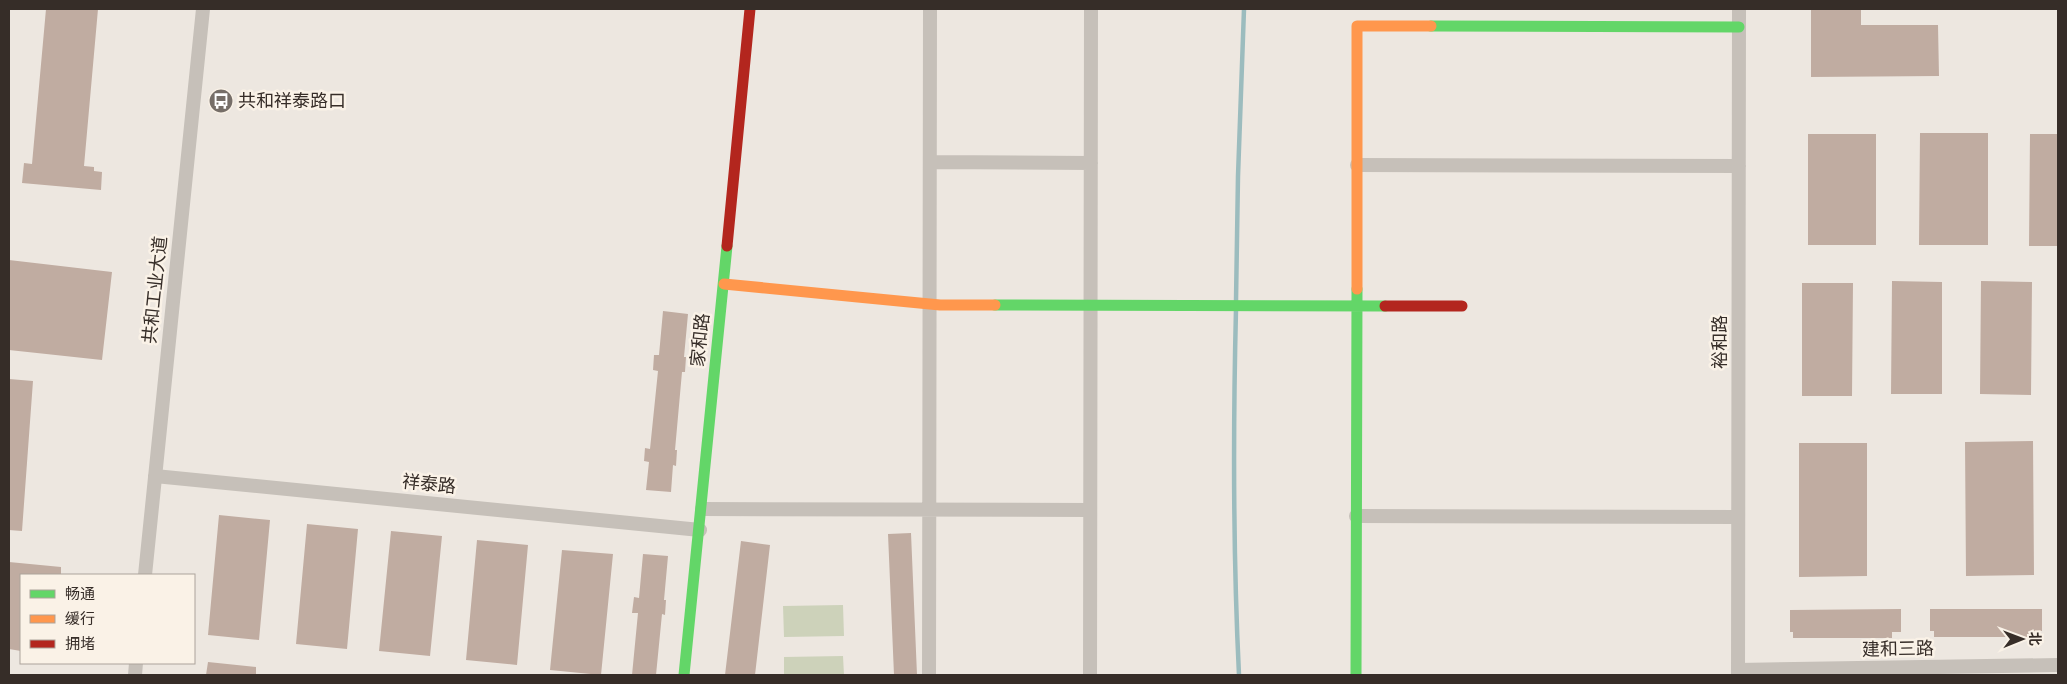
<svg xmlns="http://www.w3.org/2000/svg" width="2067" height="684" font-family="'Fira Sans','Noto Sans SC',sans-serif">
<rect width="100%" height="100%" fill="#ede7e0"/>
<path fill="#cdd2ba" d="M 843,605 L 844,636 L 784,637 L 783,606 Z
M 843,656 L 844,675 L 784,675 L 784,657 Z"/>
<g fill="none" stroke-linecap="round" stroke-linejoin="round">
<path stroke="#9cbcbe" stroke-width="4.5" d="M 1236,301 L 1238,176 L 1244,9
M 1236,309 C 1233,431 1233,553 1239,675"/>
</g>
<path fill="#c0aca1" d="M 46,9 L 98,9 L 84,166 L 94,167 L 94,171 L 102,172 L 101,190 L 22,183 L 24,163 L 32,164 Z
M 1811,9 L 1861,9 L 1861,25 L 1938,25 L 1939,76 L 1811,77 Z
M 1920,133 L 1988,133 L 1988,245 L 1919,245 Z
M 1808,134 L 1876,134 L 1876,245 L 1808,245 Z
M 2030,134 L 2058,134 L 2058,246 L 2029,246 Z
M 9,260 L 112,272 L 102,360 L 9,350 Z
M 1892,281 L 1942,282 L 1942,394 L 1891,394 Z
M 1981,281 L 2032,282 L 2031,395 L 1980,394 Z
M 1802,283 L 1853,283 L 1852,396 L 1802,396 Z
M 663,311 L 688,314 L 684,357 L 686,357 L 685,372 L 682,372 L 675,450 L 677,450 L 676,466 L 673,465 L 671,492 L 646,490 L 649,462 L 644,461 L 645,448 L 650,449 L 658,371 L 653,370 L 654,355 L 659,355 Z
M 9,379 L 33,381 L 22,531 L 9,530 Z
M 2033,441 L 2034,575 L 1966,576 L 1965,442 Z
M 1799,443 L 1867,443 L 1867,576 L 1799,577 Z
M 219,515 L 270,520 L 259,640 L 208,635 Z
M 307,524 L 358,529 L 347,649 L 296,644 Z
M 391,531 L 442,536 L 430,656 L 379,651 Z
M 911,533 L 917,675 L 894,675 L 888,534 Z
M 477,540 L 528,545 L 517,665 L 466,660 Z
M 741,541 L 770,545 L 755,675 L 725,675 Z
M 562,550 L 613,554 L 601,675 L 550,670 Z
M 643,554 L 668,556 L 664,600 L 666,600 L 665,615 L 662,614 L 656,675 L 632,675 L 638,613 L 632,613 L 634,597 L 639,598 Z
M 9,562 L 61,567 L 61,575 L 21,575 L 21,651 L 9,649 Z
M 1901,609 L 1901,632 L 1892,632 L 1892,638 L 1793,638 L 1793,632 L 1790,632 L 1790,610 Z
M 1930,609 L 2042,609 L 2042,631 L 2032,631 L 2032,637 L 1934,637 L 1934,631 L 1930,631 Z
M 208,662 L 256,667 L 256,675 L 206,675 Z"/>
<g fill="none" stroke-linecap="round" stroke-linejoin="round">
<path stroke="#c6c0b9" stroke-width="14" d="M 930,162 L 1091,163
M 1357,165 L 1739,166
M 155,476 L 700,530
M 702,509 L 1090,510
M 1356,516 L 1738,517
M 145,575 L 203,9
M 1738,670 L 2058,665
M 135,675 L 136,663
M 929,675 L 930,9
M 1090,675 L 1091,9
M 1738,675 L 1739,9"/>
<path stroke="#63d668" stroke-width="11" d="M 1431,26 L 1739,27
M 995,305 L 1385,306
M 684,675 L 727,246
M 1356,675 L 1357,289"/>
<path stroke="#ff974d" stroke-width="11" d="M 724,284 L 940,305 L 995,305
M 1357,289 L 1357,26 L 1431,26"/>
<path stroke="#b3261e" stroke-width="11" d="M 727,246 L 750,9
M 1385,306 L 1462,306"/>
</g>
<defs>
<symbol id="bus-disc" viewBox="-11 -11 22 22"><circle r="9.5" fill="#766e68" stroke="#faf2e7"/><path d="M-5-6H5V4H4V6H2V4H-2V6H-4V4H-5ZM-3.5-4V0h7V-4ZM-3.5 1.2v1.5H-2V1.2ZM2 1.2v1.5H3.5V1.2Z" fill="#fff"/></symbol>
</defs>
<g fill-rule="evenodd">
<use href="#bus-disc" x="207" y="87" width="28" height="28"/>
</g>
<g text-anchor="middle" stroke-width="5" stroke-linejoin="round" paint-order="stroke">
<g font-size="18" fill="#362d28" stroke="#faf2e7" text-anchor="start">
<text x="238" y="107">共和祥泰路口</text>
</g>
<g font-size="18" fill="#362d28" stroke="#faf2e7">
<text transform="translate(155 290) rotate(-84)" y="6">共和工业大道</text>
<text transform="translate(700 340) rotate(-84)" y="6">家和路</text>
<text transform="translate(1720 342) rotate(-90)" y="6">裕和路</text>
<text transform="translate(429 484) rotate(6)" y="6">祥泰路</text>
<text transform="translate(1898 649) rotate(-1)" y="6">建和三路</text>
</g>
</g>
<rect width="2067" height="684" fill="none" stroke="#362d28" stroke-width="20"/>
<rect x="20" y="574" width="175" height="90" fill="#faf2e7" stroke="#aca39b"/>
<rect x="30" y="590" width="25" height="8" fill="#63d668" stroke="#aca39b"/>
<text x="65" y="599" font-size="15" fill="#362d28">畅通</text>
<rect x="30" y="615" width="25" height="8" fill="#ff974d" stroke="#aca39b"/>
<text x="65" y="624" font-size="15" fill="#362d28">缓行</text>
<rect x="30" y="640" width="25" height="8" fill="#b3261e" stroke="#aca39b"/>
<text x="65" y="649" font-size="15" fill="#362d28">拥堵</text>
<g transform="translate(2022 639) rotate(89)" stroke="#faf2e7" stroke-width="4" paint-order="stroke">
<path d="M0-4L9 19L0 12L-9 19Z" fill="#362d28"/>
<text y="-8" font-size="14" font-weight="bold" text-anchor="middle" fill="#362d28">北</text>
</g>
</svg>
